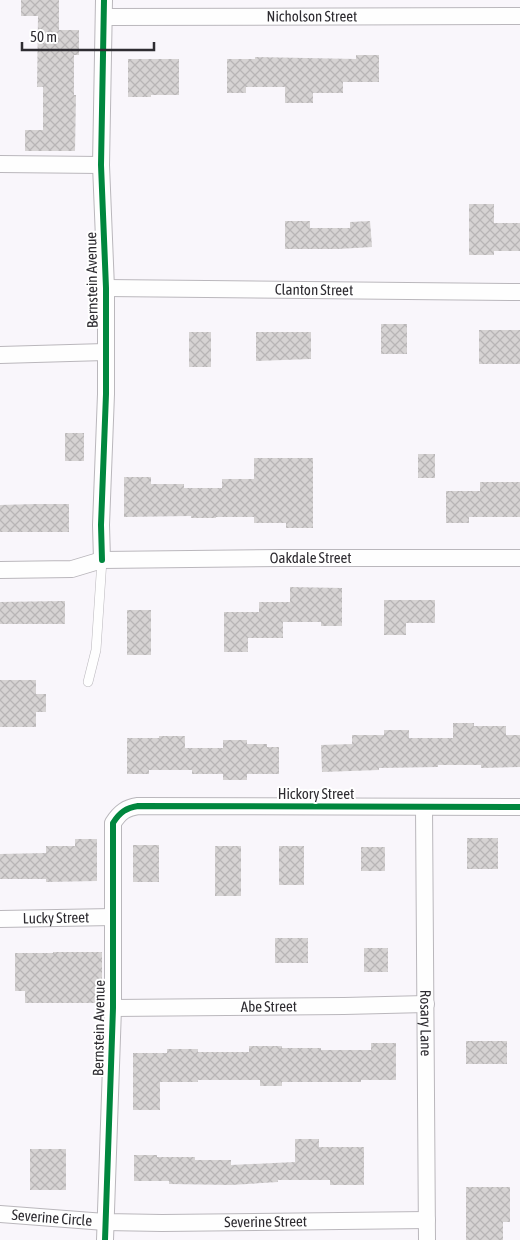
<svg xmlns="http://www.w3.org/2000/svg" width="520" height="1240" font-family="'Asap Condensed',sans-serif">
<defs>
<pattern id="building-cross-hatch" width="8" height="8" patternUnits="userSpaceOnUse" patternTransform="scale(1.25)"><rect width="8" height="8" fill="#d6d3d3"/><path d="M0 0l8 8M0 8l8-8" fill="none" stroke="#b8b5b6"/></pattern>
</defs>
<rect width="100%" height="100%" fill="#f9f6fb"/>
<path fill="url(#building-cross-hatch)" d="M 21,0 L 59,0 L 59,30 L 79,30 L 79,55 L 74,55 L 74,95 L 76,95 L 75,151 L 25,151 L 25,130 L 43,130 L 43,87 L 37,87 L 38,16 L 21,16 Z
M 356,55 L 379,55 L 379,82 L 343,82 L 343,93 L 313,93 L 313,103 L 285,103 L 285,87 L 246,87 L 246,93 L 227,93 L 227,59 L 255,59 L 255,57 L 356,59 Z
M 128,59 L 179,59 L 179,95 L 151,95 L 151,97 L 128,97 Z
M 469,204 L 494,204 L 494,223 L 520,223 L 520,251 L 494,251 L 494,255 L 469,255 Z
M 285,221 L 310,221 L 310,228 L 350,228 L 350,222 L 370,221 L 372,247 L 338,249 L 285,249 Z
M 381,324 L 407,324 L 407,354 L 381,354 Z
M 479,330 L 520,330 L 520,364 L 479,364 Z
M 189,332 L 211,332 L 211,367 L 189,367 Z
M 256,332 L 311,332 L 311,359 L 256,361 Z
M 65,433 L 84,433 L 84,461 L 65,461 Z
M 418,454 L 435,454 L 435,478 L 418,478 Z
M 254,458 L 313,458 L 313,528 L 286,528 L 286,523 L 254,523 L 254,517 L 216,517 L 216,518 L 191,518 L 191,516 L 124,517 L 124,477 L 151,477 L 151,484 L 184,484 L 184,488 L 222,488 L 222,479 L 254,479 Z
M 480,482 L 520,482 L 520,517 L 469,517 L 469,523 L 446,523 L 446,491 L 480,491 Z
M 35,504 L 69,504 L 69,532 L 0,532 L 0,505 Z
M 290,587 L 342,588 L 342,626 L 321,626 L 321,622 L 283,622 L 283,638 L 248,638 L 248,652 L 224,652 L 224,612 L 259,612 L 259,602 L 290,602 Z
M 384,600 L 435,600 L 435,623 L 406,623 L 406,635 L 384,635 Z
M 65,601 L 65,624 L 0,624 L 0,602 Z
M 127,610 L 151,610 L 151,655 L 127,655 Z
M 0,680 L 36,680 L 36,694 L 46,694 L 46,712 L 36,712 L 36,727 L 0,727 Z
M 453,723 L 474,723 L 474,726 L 506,726 L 506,735 L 520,735 L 520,767 L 481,768 L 481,765 L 438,765 L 438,767 L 379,768 L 379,770 L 322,772 L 321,745 L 352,744 L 352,735 L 384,735 L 384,730 L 409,730 L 409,738 L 453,738 Z
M 159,736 L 185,736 L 185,748 L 223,748 L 223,740 L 247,740 L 247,744 L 267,744 L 267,747 L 279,747 L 279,774 L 247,774 L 247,780 L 223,780 L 223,774 L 192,774 L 192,770 L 149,770 L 149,774 L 127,774 L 127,738 L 159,738 Z
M 467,838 L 498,838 L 498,869 L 467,869 Z
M 75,839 L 97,839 L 97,881 L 46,882 L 46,879 L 0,879 L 0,854 L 46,853 L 46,846 L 75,846 Z
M 133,845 L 159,845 L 159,882 L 133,882 Z
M 215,846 L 241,846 L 241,896 L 215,896 Z
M 279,846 L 304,846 L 304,885 L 279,885 Z
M 361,847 L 385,847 L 385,871 L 361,871 Z
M 275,938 L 308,938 L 308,963 L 275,963 Z
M 364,948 L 388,948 L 388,972 L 364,972 Z
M 53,952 L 102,952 L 102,1003 L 25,1003 L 25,991 L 15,991 L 15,953 L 53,953 Z
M 466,1041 L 507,1041 L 507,1064 L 466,1064 Z
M 371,1043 L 396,1043 L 396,1080 L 361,1080 L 361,1082 L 282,1082 L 282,1086 L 260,1086 L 260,1080 L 198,1080 L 198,1082 L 160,1082 L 160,1110 L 133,1110 L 133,1053 L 167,1053 L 167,1049 L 198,1049 L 198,1052 L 249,1052 L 249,1046 L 282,1046 L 282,1048 L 321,1048 L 321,1050 L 371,1050 Z
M 295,1139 L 319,1139 L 319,1147 L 364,1147 L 364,1185 L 330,1185 L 330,1180 L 278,1180 L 278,1182 L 231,1185 L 169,1184 L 169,1181 L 134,1181 L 134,1155 L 157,1155 L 157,1157 L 195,1157 L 195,1160 L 231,1160 L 231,1165 L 295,1162 Z
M 30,1149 L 66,1149 L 66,1190 L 30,1190 Z
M 466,1187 L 510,1187 L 510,1222 L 503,1222 L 503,1240 L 466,1240 Z"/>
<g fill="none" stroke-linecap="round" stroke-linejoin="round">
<defs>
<path id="lane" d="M 88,682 L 96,650 L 102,560"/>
<g id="street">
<path id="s1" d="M 104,17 L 520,16"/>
<path d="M 0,164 L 101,165"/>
<path id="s2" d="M 106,288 L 520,292"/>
<path d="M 0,355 L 105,352"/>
<path d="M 102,560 L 101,525 L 106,394 L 106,288 L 101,165 L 104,0"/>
<path id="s3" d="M 0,570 L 72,569 L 102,560 L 282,558 L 520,558"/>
<path id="s4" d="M 424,807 L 427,1240"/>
<path id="s5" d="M 0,919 L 113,917"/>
<path id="s6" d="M 113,1008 L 344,1006 L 426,1004"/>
<path id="s7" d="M 0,1214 L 105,1222 L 162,1223 L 427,1220"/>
<path d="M 105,1240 L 113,1008 L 113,823 C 120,812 126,808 138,806 L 520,807"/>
</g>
</defs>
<use href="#lane" stroke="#bab7bc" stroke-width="10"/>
<use href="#street" stroke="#bab7bc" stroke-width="18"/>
<use href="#lane" stroke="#fefefe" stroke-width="9"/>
<use href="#street" stroke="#fefefe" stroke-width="16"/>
<defs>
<path id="cycleway" d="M 102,560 L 101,525 L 106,394 L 106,288 L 101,165 L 104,0
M 105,1240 L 113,1008 L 113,823 C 120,812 126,808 138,806 L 520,807"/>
</defs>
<use href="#cycleway" stroke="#fff" stroke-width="9"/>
<use href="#cycleway" stroke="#00873e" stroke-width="6"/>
</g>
<g text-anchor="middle" stroke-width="4" stroke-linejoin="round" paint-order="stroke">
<g font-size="15" fill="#2e2c31" stroke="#fff">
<text dy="5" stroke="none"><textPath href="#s1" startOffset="208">Nicholson Street</textPath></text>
<text transform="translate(92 280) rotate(-91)" y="5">Bernstein Avenue</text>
<text dy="5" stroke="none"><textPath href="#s2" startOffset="208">Clanton Street</textPath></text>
<text dy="5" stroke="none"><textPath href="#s3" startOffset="312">Oakdale Street</textPath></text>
<text x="316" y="799">Hickory Street</text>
<text dy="5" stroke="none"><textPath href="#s5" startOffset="56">Lucky Street</textPath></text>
<text dy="5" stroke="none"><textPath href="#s6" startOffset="156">Abe Street</textPath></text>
<text dy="5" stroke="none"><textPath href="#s4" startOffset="216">Rosary Lane</textPath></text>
<text transform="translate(99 1028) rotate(-89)" y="5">Bernstein Avenue</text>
<text dy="5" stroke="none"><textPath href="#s7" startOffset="52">Severine Circle</textPath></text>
<text dy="5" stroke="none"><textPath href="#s7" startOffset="266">Severine Street</textPath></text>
</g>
</g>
<path d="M22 42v8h132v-8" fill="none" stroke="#2e2c31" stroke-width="2.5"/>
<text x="30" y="42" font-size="15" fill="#2e2c31" stroke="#ffffff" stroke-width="4" paint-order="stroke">50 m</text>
</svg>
